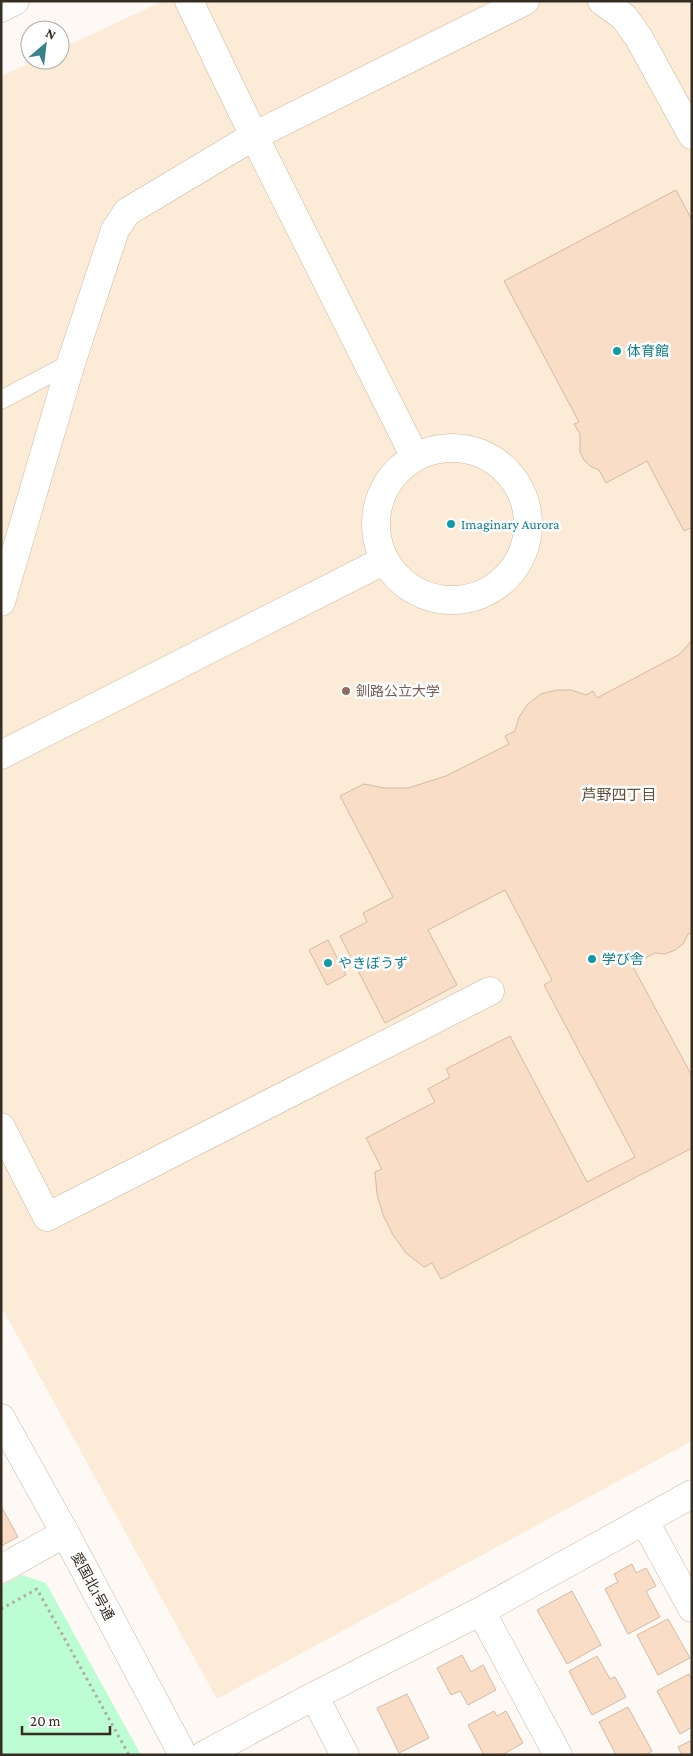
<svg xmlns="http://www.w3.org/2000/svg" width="693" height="1756" font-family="'Crimson Pro','Noto Sans JP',serif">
<rect width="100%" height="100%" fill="#fef9f4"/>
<path fill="#fcebd7" d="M 163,1 L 692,1 L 692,1441 L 217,1699 L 1,1306 L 1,76 L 37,60 L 60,60 L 60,49 Z"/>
<path fill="#bdfdd3" d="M 22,1575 L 46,1583 L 141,1755 L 1,1755 L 1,1586 Z"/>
<path fill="#faddc6" stroke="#d5b9a3" d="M 676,190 L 692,220 L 692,527 L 684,531 L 647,461 L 606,483 L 599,470 L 590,466 L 584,460 L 580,452 L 580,434 L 574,424 L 579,422 L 504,281 Z
M 692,640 L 692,933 L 688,934 L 683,944 L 675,950 L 665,954 L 655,953 L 632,965 L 692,1076 L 692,1148 L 441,1279 L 432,1263 L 424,1267 L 406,1253 L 393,1235 L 383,1215 L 377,1194 L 375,1172 L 382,1169 L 366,1138 L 435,1102 L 428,1089 L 450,1077 L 446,1069 L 510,1036 L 587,1182 L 635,1157 L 544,985 L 552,980 L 505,890 L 428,930 L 457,985 L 385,1023 L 340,936 L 367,922 L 363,913 L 393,897 L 340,796 L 364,784 L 384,788 L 408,788 L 446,776 L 509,744 L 505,736 L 515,731 L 519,717 L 528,704 L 541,694 L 556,690 L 571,690 L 586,695 L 593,691 L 597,698 L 680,654 Z
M 328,940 L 346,975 L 327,985 L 309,950 Z
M 1,1506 L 18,1537 L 1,1546 Z
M 632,1564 L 636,1573 L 646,1568 L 656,1586 L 646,1591 L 660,1617 L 628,1634 L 605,1589 L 618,1582 L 614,1574 Z
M 572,1591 L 601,1645 L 567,1664 L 537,1610 Z
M 668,1619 L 690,1658 L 658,1675 L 637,1635 Z
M 462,1655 L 471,1672 L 483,1665 L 496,1690 L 468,1705 L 460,1691 L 451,1695 L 437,1668 Z
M 597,1656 L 610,1679 L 615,1677 L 626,1697 L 592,1715 L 569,1671 Z
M 689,1674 L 692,1680 L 692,1727 L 680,1734 L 657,1691 Z
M 407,1694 L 429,1738 L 399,1753 L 377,1708 Z
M 628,1707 L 652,1751 L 645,1755 L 616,1755 L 599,1722 Z
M 494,1711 L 497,1716 L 506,1711 L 523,1743 L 502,1755 L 484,1755 L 468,1725 Z
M 692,1740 L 692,1755 L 682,1755 L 678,1747 Z"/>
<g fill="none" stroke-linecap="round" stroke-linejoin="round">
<defs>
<path id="service" d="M 1,400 L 71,363"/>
<path id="minor" d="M 189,1 L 254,136 L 415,457
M 602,1 L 624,17 L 639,38 L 692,135
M376 524a76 76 0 1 1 152 0a76 76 0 1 1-152 0Z
M 1,602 L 71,363 L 115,230 L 127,212 L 254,136 L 525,1
M 1,755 L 385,560
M 1,1127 L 47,1217 L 490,991
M 644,1520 L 692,1608
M 1,1569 L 65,1533
M 481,1611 L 558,1755
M 314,1696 L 345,1755
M 204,1755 L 314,1696 L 481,1611 L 692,1494"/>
<path id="tertiary" d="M 1,8 L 15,1
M 1,1418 L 65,1533 L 183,1755"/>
</defs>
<use href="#service" stroke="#ceb79d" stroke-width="19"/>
<use href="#minor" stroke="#ceb79d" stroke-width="29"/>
<use href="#tertiary" stroke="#ceb79d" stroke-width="29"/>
<path stroke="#b0aaa2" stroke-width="3" stroke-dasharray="2.5 4" stroke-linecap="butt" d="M 1,1609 L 37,1589 L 129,1755"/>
<use href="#service" stroke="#fff" stroke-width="18"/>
<use href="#minor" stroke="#fff" stroke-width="28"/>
<use href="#tertiary" stroke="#fff" stroke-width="28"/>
</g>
<g fill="#0f9aa8" stroke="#fff" stroke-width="2">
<circle cx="617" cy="351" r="5"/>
<circle cx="451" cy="524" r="5"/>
<circle cx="592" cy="959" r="5"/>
<circle cx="328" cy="963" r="5"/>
</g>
<circle fill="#8d6e63" stroke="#fff" stroke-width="2" cx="346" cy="691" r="5"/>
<g text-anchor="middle" stroke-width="5" stroke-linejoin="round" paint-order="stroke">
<g font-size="14" fill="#0d838f" stroke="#fff" text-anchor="start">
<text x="627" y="356">体育館</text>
<text x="461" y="529">Imaginary Aurora</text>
<text x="602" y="964">学び舎</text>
<text x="338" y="968">やきぼうず</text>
</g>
<g font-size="14" fill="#785e54" stroke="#fff" text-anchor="start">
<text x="356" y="696">釧路公立大学</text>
</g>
<g font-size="14" fill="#362e23" stroke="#fff">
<text transform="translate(93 1586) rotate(62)" y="5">愛国北1号通</text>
</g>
<g font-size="15" fill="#635038" stroke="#fff">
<text x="619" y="800">芦野四丁目</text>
</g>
</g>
<rect width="693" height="1756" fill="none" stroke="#362e23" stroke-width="5"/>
<g transform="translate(45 45) rotate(28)"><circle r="24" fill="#ffffff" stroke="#afaba7"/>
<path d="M0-4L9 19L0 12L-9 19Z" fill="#3a8289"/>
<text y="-8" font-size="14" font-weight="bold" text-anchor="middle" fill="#362e23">N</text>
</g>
<path d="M22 1726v8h88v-8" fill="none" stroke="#362e23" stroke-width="2.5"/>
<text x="30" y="1726" font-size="15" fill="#362e23" stroke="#ffffff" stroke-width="4" paint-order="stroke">20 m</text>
</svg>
